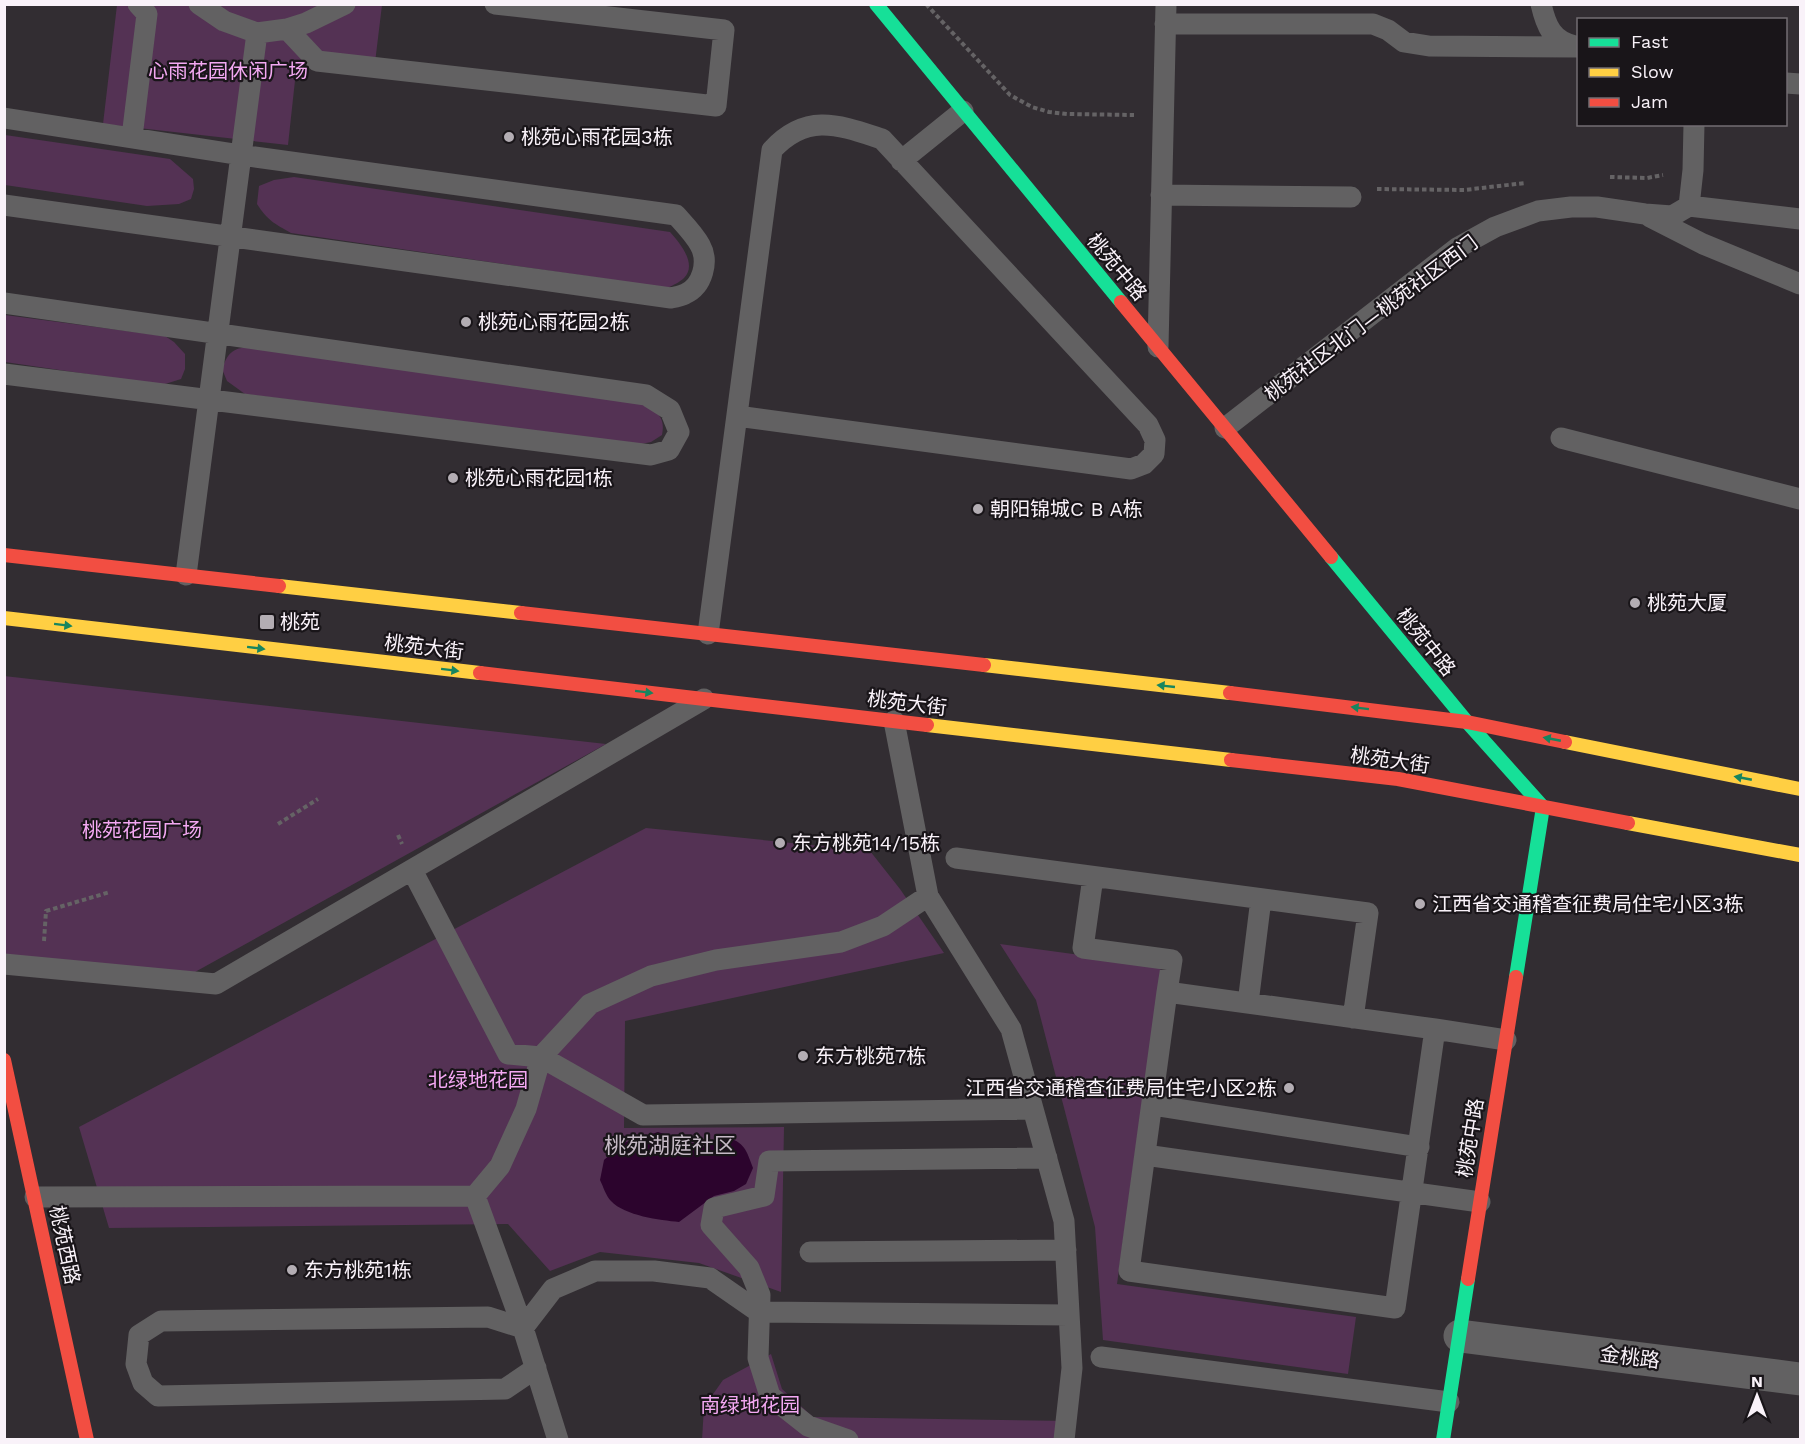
<svg xmlns="http://www.w3.org/2000/svg" width="1805" height="1444" font-family="'Work Sans','Noto Sans SC',sans-serif">
<rect width="100%" height="100%" fill="#322d32"/>
<path fill="#543254" d="M 117,5 L 382,5 L 374,71 L 297,62 L 288,145 L 103,124 Z
M 5,135 L 170,159 L 193,179 L 194,189 L 191,199 L 179,204 L 147,206 L 5,185 Z
M 294,177 L 670,232 C 679,242 698,264 684,278 C 680,282 673,285 668,288 L 291,233 C 275,224 267,220 257,204 L 259,186 L 274,180 Z
M 5,315 L 165,336 L 174,342 L 185,354 L 185,369 L 181,379 L 162,385 L 5,362 Z
M 250,347 L 649,405 C 660,415 665,420 662,435 L 651,442 L 641,444 L 245,394 L 227,381 L 222,369 C 228,353 232,348 250,347 Z
M 4,676 L 606,744 L 195,972 L 5,956 Z
M 646,828 L 870,851 L 900,889 L 944,953 L 625,1021 L 624,1128 L 784,1127 L 781,1292 L 699,1263 L 600,1252 L 550,1271 L 508,1224 L 109,1228 L 79,1127 Z
M 1000,944 L 1161,966 L 1117,1284 L 1356,1317 L 1348,1374 L 1103,1340 L 1095,1227 L 1036,1000 Z
M 771,1354 L 782,1389 L 813,1417 L 1071,1421 L 1070,1440 L 702,1440 L 704,1407 L 723,1380 Z"/>
<path fill="#2c042d" d="M 658,1132 L 705,1147 L 720,1135 C 744,1142 745,1146 753,1168 L 746,1184 L 734,1191 L 714,1196 L 679,1222 C 660,1220 625,1216 611,1201 C 606,1196 603,1186 600,1180 L 604,1160 L 623,1143 Z"/>
<g fill="none" stroke-linecap="round" stroke-linejoin="round">
<path stroke="#656365" stroke-width="4" stroke-dasharray="4.5 3" stroke-linecap="butt" d="M 926,4 L 1010,95 L 1032,107 L 1049,112 L 1067,114 L 1134,115
M 1610,177 L 1647,178 L 1663,175
M 1377,189 L 1464,190 L 1525,183
M 278,824 L 318,799
M 398,835 L 402,844
M 44,941 L 46,911 L 110,892"/>
<path stroke="#626162" stroke-width="21" d="M 199,4 L 224,21 L 257,33 L 287,29 L 306,23 L 345,4
M 1541,4 C 1546,26 1552,41 1575,46
M 1165,24 L 1373,24 L 1388,30 L 1404,42 L 1429,46 L 1578,47
M 287,29 L 317,61 L 716,106 L 724,30 L 495,4
M 1786,83 L 1800,84
M 4,118 L 241,155 L 676,215 C 684,224 694,234 700,245 C 709,261 703,286 685,294 C 681,296 676,297 671,298 L 4,205
M 132,137 L 147,14 L 138,4
M 901,161 L 963,111
M 1161,195 L 1351,197
M 1689,206 L 1800,219
M 1650,217 L 1703,244 L 1800,284
M 4,303 L 646,395 L 670,410 L 679,432 L 669,450 L 651,455 L 4,374
M 1158,347 L 1166,4
M 1225,428 L 1457,248 L 1495,227 L 1538,211 L 1571,207 L 1597,207 L 1645,214 L 1672,216 L 1689,206 L 1693,170 L 1694,124
M 1561,438 L 1800,499
M 186,575 L 257,33
M 708,634 L 772,150 C 807,112 839,125 882,139 L 1148,425 L 1155,440 L 1154,454 L 1144,464 L 1131,469 L 737,416
M 894,721 L 928,896 L 1011,1029 L 1064,1221 L 1072,1368 L 1064,1440
M 956,858 L 1368,913 L 1353,1018
M 412,870 L 508,1054 L 541,1057 L 643,1115 L 1033,1109
M 1093,877 L 1083,948 L 1172,960 L 1167,992
M 4,964 L 216,984 L 704,699
M 1248,1003 L 1261,899
M 1435,1029 L 1167,992 L 1129,1271 L 1395,1308 L 1435,1029 L 1506,1040
M 1152,1105 L 1419,1147
M 1145,1155 L 1480,1202
M 475,1196 L 500,1166 L 526,1109 L 541,1057 L 590,1004 L 651,976 L 716,960 L 841,942 L 883,926 L 928,896
M 35,1197 L 475,1196 L 523,1328 L 558,1440
M 810,1252 L 1066,1250
M 1101,1357 L 1449,1402
M 536,1368 L 505,1389 L 158,1396 L 143,1383 L 136,1364 L 139,1335 L 161,1321 L 488,1317 L 523,1328 L 553,1289 L 595,1271 L 654,1271 L 710,1278 L 759,1312 L 1069,1315
M 848,1440 L 808,1426 L 770,1396 L 758,1358 L 760,1295 L 749,1268 L 711,1225 L 714,1208 L 764,1196 L 769,1161 L 1047,1158"/>
<path stroke="#626162" stroke-width="33" d="M 1460,1336 L 1800,1379"/>
<path stroke="#16e098" stroke-width="14" d="M 876,4 L 1121,302
M 1331,557 L 1467,722 L 1543,807 L 1516,977
M 1443,1440 L 1468,1279"/>
<path stroke="#ffcf43" stroke-width="14" d="M 279,586 L 521,613
M 4,618 L 480,673
M 984,665 L 1230,693
M 927,725 L 1231,760
M 1565,742 L 1800,789
M 1628,823 L 1800,855"/>
<path stroke="#f24e42" stroke-width="14" d="M 1121,302 L 1331,557
M 4,555 L 279,586
M 521,613 L 984,665
M 480,673 L 927,725
M 1230,693 L 1467,722 L 1565,742
M 1231,760 L 1398,779 L 1628,823
M 4,1060 L 87,1440
M 1468,1279 L 1516,977"/>
</g>
<defs><path id="oneway-solid" d="M-6-.8H1V-3.2L6.5 0L1 3.2V.8H-6Z" transform="scale(1.5)"/></defs>
<g fill="#17855f">
<use href="#oneway-solid" transform="translate(63 625) rotate(7)"/>
<use href="#oneway-solid" transform="translate(256 648) rotate(7)"/>
<use href="#oneway-solid" transform="translate(450 670) rotate(7)"/>
<use href="#oneway-solid" transform="translate(1166 686) rotate(-174)"/>
<use href="#oneway-solid" transform="translate(644 692) rotate(7)"/>
<use href="#oneway-solid" transform="translate(1360 708) rotate(-173)"/>
<use href="#oneway-solid" transform="translate(1552 739) rotate(-169)"/>
<use href="#oneway-solid" transform="translate(1743 778) rotate(-169)"/>
</g>
<g fill="#b3adb3" stroke="#191519" stroke-width="2">
<circle cx="509" cy="137" r="6"/>
<circle cx="466" cy="322" r="6"/>
<circle cx="453" cy="478" r="6"/>
<circle cx="978" cy="509" r="6"/>
<circle cx="1635" cy="603" r="6"/>
<rect x="259" y="614" width="16" height="16" rx="3"/>
<circle cx="780" cy="843" r="6"/>
<circle cx="1420" cy="904" r="6"/>
<circle cx="803" cy="1056" r="6"/>
<circle cx="1289" cy="1088" r="6"/>
<circle cx="292" cy="1270" r="6"/>
</g>
<g text-anchor="middle" stroke-width="4.5" stroke-linejoin="round" paint-order="stroke">
<g font-size="20" fill="#f3a8f2" stroke="#191519">
<text x="228" y="78">心雨花园休闲广场</text>
<text x="142" y="837">桃苑花园广场</text>
<text x="478" y="1087">北绿地花园</text>
<text x="750" y="1412">南绿地花园</text>
</g>
<g font-size="20" fill="#f9f2f9" stroke="#191519" text-anchor="start">
<text x="521" y="144">桃苑心雨花园3栋</text>
<text x="478" y="329">桃苑心雨花园2栋</text>
<text x="465" y="485">桃苑心雨花园1栋</text>
<text x="990" y="516">朝阳锦城C B A栋</text>
<text x="1647" y="610">桃苑大厦</text>
<text x="280" y="629">桃苑</text>
<text x="792" y="850">东方桃苑14/15栋</text>
<text x="1432" y="911">江西省交通稽查征费局住宅小区3栋</text>
<text x="815" y="1063">东方桃苑7栋</text>
<text x="1277" y="1095" text-anchor="end">江西省交通稽查征费局住宅小区2栋</text>
<text x="304" y="1277">东方桃苑1栋</text>
</g>
<g font-size="20" fill="#f9f2f9" stroke="#191519">
<text transform="translate(1117 267) rotate(50)" y="7">桃苑中路</text>
<text transform="translate(1371 318) rotate(-37)" y="7">桃苑社区北门—桃苑社区西门</text>
<text transform="translate(1426 642) rotate(51)" y="7">桃苑中路</text>
<text transform="translate(424 647) rotate(7)" y="7">桃苑大街</text>
<text transform="translate(907 703) rotate(7)" y="7">桃苑大街</text>
<text transform="translate(1390 760) rotate(8)" y="7">桃苑大街</text>
<text transform="translate(1470 1138) rotate(-81)" y="7">桃苑中路</text>
<text transform="translate(65 1245) rotate(78)" y="7">桃苑西路</text>
<text transform="translate(1630 1357) rotate(7)" y="7">金桃路</text>
</g>
<g font-size="22" fill="#c6bac6" stroke="#191519">
<text x="670" y="1153">桃苑湖庭社区</text>
</g>
</g>
<rect width="1805" height="1444" fill="none" stroke="#f9f2f9" stroke-width="12"/>
<rect x="1577" y="18" width="210" height="108" fill="#191519" stroke="#736d73" stroke-width="1.5"/>
<rect x="1589" y="38" width="30" height="9" fill="#16e098" stroke="#736d73" stroke-width="1.5"/>
<text x="1631" y="48" font-size="18" fill="#f9f2f9">Fast</text>
<rect x="1589" y="68" width="30" height="9" fill="#ffcf43" stroke="#736d73" stroke-width="1.5"/>
<text x="1631" y="78" font-size="18" fill="#f9f2f9">Slow</text>
<rect x="1589" y="98" width="30" height="9" fill="#f24e42" stroke="#736d73" stroke-width="1.5"/>
<text x="1631" y="108" font-size="18" fill="#f9f2f9">Jam</text>
<g transform="translate(1757 1396)" stroke="#191519" stroke-width="4.5" paint-order="stroke">
<path d="M0-4.5L10 22L0 15L-10 22Z" fill="#f9f2f9"/>
<text y="-9" font-size="16" font-weight="bold" text-anchor="middle" fill="#f9f2f9">N</text>
</g>
</svg>
